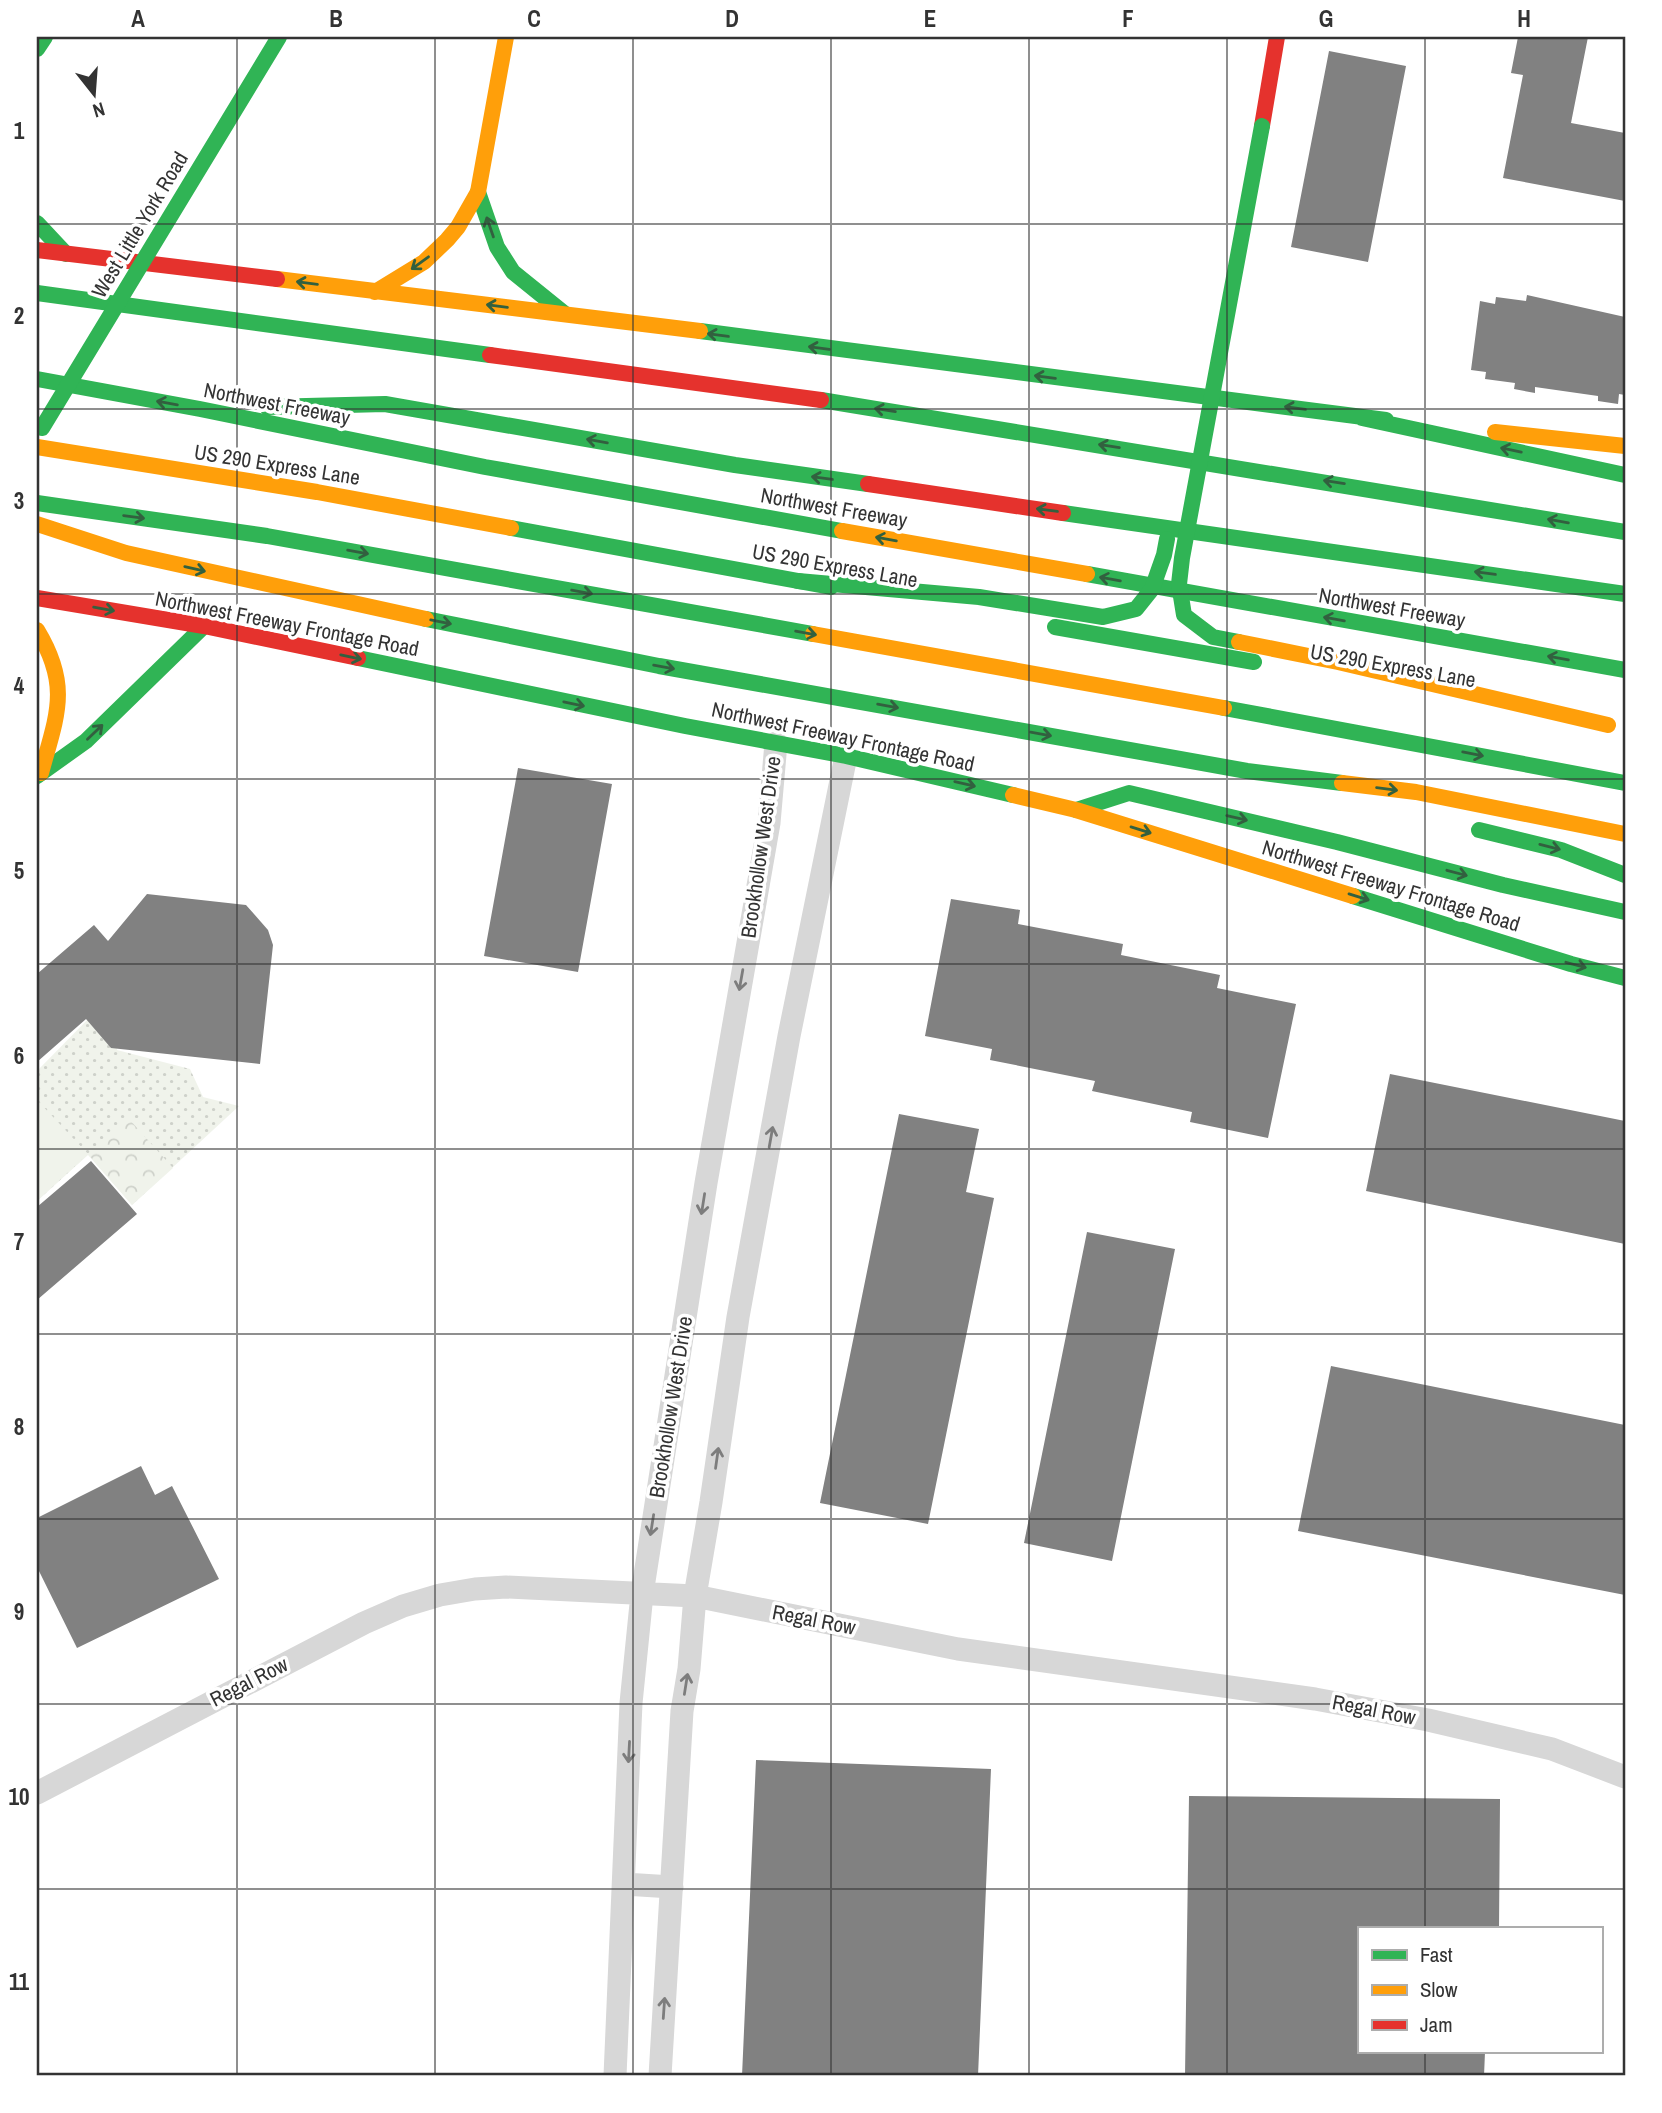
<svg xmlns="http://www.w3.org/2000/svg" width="1662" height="2113" font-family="'Archivo Narrow',sans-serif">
<defs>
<pattern id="grass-dots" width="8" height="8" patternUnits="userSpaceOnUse" patternTransform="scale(1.75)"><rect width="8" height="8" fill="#f0f3eb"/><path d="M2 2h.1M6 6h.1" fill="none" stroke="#ced1ca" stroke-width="1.8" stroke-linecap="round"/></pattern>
<pattern id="park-crowns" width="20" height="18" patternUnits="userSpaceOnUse" patternTransform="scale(1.75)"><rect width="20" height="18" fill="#f0f3eb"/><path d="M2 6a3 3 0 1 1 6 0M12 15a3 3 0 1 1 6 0" fill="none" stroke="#ced1ca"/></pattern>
</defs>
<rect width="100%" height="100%" fill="#fff"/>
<path fill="url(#grass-dots)" d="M 94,1013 L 116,1028 L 117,1050 L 190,1069 L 203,1097 L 239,1106 L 132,1205 L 88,1155 L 37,1201 L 37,1071 Z"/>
<path fill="url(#park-crowns)" d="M 129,1119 L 173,1168 L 132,1205 L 88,1154 Z"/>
<path fill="#f0f3eb" d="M 37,1100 L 88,1154 L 37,1201 Z"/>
<path fill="#818181" d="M 1518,37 L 1588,37 L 1571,123 L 1625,133 L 1625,201 L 1503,178 L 1523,75 L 1511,73 Z
M 1329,51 L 1406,66 L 1368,262 L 1291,247 Z
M 1527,295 L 1625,317 L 1625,395 L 1619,394 L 1618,404 L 1598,401 L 1598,396 L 1535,387 L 1535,393 L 1514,389 L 1515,383 L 1485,379 L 1486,372 L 1471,370 L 1480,301 L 1495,304 L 1496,297 L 1526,301 Z
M 518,768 L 612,784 L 578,972 L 484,956 Z
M 147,894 L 246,905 L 268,930 L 273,945 L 260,1064 L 111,1048 L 86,1019 L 37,1062 L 37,974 L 94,925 L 108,941 Z
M 951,899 L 1020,910 L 1018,924 L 1123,944 L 1121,955 L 1220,975 L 1217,988 L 1296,1004 L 1268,1138 L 1190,1122 L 1192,1112 L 1092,1091 L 1095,1081 L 990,1060 L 992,1049 L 925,1036 Z
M 1390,1074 L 1625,1121 L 1625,1244 L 1366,1191 Z
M 899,1114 L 979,1129 L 966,1192 L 994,1198 L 928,1524 L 820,1503 Z
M 91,1161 L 137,1214 L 37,1300 L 37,1207 Z
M 1087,1232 L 1175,1249 L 1112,1561 L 1024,1543 Z
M 1331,1366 L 1625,1425 L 1625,1595 L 1298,1531 Z
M 141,1466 L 155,1495 L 172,1486 L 219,1579 L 77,1648 L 37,1567 L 37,1518 Z
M 756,1760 L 991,1769 L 978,2076 L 742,2076 Z
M 1189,1796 L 1500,1799 L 1499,1929 L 1359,1929 L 1359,2052 L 1485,2052 L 1484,2076 L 1185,2076 Z"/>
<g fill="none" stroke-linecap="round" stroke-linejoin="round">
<path stroke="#d7d7d7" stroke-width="23" d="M 37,1793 L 364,1623 L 403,1606 L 440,1595 L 475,1589 L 506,1587 L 695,1596 L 958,1649 L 1315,1699 L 1428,1720 L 1552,1749 L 1625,1777
M 624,1884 L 672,1887
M 615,2076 L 631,1703 L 642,1594 L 706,1183 L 769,823 L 776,743
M 660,2076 L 682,1711 L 689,1669 L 695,1596 L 711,1502 L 738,1317 L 789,1036 L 846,756"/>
<path stroke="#30b455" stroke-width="16" d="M 37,49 L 45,37
M 478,192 L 497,247 L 513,272 L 565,314
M 37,223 L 66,254
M 37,293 L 490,355
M 700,331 L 1386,420
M 37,379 L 200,409 L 485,467 L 842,531
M 821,400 L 1625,532
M 267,407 L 385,404 L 735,465 L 868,484
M 1362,418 L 1625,475
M 37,503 L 267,536 L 813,634
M 1063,513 L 1625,594
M 511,528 L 831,587
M 1087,574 L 1625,670
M 426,619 L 659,666 L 1247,771 L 1342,783
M 1055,627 L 1254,662
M 358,658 L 685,726 L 846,756 L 1013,795
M 1224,708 L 1625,783
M 37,776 L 86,741 L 204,626
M 1076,810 L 1129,793 L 1337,842 L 1503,885 L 1625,912
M 1479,830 L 1561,850 L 1625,875
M 1353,896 L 1571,964 L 1625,978"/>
<path stroke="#ff9f0a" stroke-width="16" d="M 277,279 L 700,331
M 375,292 L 424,262 L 447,240 L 458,227 L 478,192 L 506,37
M 1495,432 L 1625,446
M 37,447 L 317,492 L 511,528
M 37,524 L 126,553 L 426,619
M 842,531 L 1087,574
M 37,630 C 71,686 57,715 41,773
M 813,634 L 1224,708
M 1342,783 L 1416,792 L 1625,834
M 1013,795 L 1076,810 L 1353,896"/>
<path stroke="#e5322d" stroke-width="16" d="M 1262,126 L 1277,37
M 37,250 L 277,279
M 490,355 L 821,400
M 868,484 L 1063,513
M 37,598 L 204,626 L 358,658"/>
<path stroke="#30b455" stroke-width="16" d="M 42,428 L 279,37
M 798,581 L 979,597 L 1103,617 L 1136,609 L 1152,589 L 1164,555 L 1167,539
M 1239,642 L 1213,637 L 1184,615 L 1179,584 L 1182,558 L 1262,126"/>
<path stroke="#ff9f0a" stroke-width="16" d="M 1239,642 L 1338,662 L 1608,725"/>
</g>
<defs><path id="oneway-shaft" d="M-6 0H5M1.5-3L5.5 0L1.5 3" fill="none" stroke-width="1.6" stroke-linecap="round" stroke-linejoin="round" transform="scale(1.75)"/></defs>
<g stroke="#32603f">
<use href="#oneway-shaft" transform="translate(490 227) rotate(-109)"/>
<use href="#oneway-shaft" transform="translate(420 263) rotate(144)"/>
<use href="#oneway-shaft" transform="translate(307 283) rotate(-173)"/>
<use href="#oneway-shaft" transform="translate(497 306) rotate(-173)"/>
<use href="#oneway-shaft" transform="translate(718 335) rotate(-172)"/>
<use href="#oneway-shaft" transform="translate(819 348) rotate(-173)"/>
<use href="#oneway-shaft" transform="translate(1045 377) rotate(-173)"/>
<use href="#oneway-shaft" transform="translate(167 403) rotate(-170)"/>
<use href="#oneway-shaft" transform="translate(1295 408) rotate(-172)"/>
<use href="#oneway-shaft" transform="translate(885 410) rotate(-171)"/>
<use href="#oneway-shaft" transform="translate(597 441) rotate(-170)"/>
<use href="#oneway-shaft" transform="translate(1109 446) rotate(-171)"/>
<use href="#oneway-shaft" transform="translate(1511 450) rotate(-168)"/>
<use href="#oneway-shaft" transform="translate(822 478) rotate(-172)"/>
<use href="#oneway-shaft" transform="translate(1334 482) rotate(-171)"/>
<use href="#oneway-shaft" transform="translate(1047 510) rotate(-172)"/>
<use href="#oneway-shaft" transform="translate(134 517) rotate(8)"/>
<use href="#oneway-shaft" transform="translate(1558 521) rotate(-170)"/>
<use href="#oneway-shaft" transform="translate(886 539) rotate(-170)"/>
<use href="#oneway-shaft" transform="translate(358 552) rotate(10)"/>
<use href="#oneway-shaft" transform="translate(195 569) rotate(13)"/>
<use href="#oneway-shaft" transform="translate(1485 573) rotate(-172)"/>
<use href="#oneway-shaft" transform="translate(1110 579) rotate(-170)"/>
<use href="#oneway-shaft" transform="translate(582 592) rotate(10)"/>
<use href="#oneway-shaft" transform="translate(104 609) rotate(10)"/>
<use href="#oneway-shaft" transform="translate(1334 619) rotate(-170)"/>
<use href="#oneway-shaft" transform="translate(441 622) rotate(11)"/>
<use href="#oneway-shaft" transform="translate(806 633) rotate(10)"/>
<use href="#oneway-shaft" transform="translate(351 657) rotate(12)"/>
<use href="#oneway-shaft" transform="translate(1558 658) rotate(-170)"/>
<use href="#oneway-shaft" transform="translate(664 667) rotate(10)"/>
<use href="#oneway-shaft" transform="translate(574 704) rotate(12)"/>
<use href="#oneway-shaft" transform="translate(888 706) rotate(10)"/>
<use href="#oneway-shaft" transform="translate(95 732) rotate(-44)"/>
<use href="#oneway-shaft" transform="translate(1041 734) rotate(10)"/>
<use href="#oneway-shaft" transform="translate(1473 754) rotate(11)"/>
<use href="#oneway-shaft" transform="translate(965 784) rotate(13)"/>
<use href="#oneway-shaft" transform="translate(1387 789) rotate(7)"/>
<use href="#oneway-shaft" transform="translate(1237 818) rotate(13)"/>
<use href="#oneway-shaft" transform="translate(1141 830) rotate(17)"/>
<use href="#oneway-shaft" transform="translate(1550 847) rotate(14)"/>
<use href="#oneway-shaft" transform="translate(1457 873) rotate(15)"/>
<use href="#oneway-shaft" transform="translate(1359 897) rotate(17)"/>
<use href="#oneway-shaft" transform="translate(1576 965) rotate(15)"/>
</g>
<g stroke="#7d7d7d">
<use href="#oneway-shaft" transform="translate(741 980) rotate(100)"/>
<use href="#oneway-shaft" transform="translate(771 1137) rotate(-80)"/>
<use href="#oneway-shaft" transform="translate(703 1204) rotate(99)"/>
<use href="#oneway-shaft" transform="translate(717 1458) rotate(-82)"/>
<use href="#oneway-shaft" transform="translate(652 1525) rotate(99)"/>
<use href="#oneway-shaft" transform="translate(686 1684) rotate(-81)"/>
<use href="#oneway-shaft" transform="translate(629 1752) rotate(93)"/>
<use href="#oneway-shaft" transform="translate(664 2008) rotate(-86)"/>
</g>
<path fill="none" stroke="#333" stroke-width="2" stroke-opacity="0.55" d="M 237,37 L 237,2076M 435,37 L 435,2076M 633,37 L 633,2076M 831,37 L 831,2076M 1029,37 L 1029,2076M 1227,37 L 1227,2076M 1425,37 L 1425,1929M 37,224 L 1625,224M 37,409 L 1625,409M 37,594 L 1625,594M 37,779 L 1625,779M 37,964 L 1625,964M 37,1149 L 1625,1149M 37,1334 L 1625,1334M 37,1519 L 1625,1519M 37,1704 L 1625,1704M 37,1889 L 1625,1889M 1425,2052 L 1425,2076"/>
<g text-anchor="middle" stroke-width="7" stroke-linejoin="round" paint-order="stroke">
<g font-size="21" fill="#333" stroke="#fff">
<text transform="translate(140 225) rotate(-59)" y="7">West Little York Road</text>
<text transform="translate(277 404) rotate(11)" y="7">Northwest Freeway</text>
<text transform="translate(277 465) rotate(9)" y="7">US 290 Express Lane</text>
<text transform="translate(834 508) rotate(10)" y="7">Northwest Freeway</text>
<text transform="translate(835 566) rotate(10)" y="7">US 290 Express Lane</text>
<text transform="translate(1392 608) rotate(10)" y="7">Northwest Freeway</text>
<text transform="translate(287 624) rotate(11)" y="7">Northwest Freeway Frontage Road</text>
<text transform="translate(1393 666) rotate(10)" y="7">US 290 Express Lane</text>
<text transform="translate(843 737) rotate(12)" y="7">Northwest Freeway Frontage Road</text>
<text transform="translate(761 847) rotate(-82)" y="7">Brookhollow West Drive</text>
<text transform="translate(1391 886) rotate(17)" y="7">Northwest Freeway Frontage Road</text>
<text transform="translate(671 1407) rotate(-81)" y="7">Brookhollow West Drive</text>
<text transform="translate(814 1620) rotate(11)" y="7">Regal Row</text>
<text transform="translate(249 1682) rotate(-27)" y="7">Regal Row</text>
<text transform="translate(1374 1710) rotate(11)" y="7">Regal Row</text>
</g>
</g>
<rect width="1662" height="2113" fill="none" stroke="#ffffff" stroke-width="77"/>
<rect x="1358" y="1927" width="245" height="126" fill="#ffffff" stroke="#adadad" stroke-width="2"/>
<rect x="1372" y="1950" width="35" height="10" fill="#30b455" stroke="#adadad" stroke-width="2"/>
<text x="1420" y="1962" font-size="21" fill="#333333">Fast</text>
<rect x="1372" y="1985" width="35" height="10" fill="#ff9f0a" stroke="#adadad" stroke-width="2"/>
<text x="1420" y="1997" font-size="21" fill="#333333">Slow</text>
<rect x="1372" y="2020" width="35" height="10" fill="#e5322d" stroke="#adadad" stroke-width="2"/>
<text x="1420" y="2032" font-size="21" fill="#333333">Jam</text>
<g transform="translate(94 94) rotate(163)" stroke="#ffffff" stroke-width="5" paint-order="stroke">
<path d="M0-5L12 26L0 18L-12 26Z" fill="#333333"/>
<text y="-10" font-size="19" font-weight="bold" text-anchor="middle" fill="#333333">N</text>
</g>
<rect x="38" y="38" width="1586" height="2036" fill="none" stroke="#333" stroke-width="2.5"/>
<g font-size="23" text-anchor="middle" font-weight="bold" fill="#333">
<text x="138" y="27">A</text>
<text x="336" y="27">B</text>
<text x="534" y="27">C</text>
<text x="732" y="27">D</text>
<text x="930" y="27">E</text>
<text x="1128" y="27">F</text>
<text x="1326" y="27">G</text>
<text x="1524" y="27">H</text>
<text x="19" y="139">1</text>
<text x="19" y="324">2</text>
<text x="19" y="509">3</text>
<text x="19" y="694">4</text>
<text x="19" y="879">5</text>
<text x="19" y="1064">6</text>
<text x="19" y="1250">7</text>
<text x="19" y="1435">8</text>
<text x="19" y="1620">9</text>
<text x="19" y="1805">10</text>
<text x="19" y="1990">11</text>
</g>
</svg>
